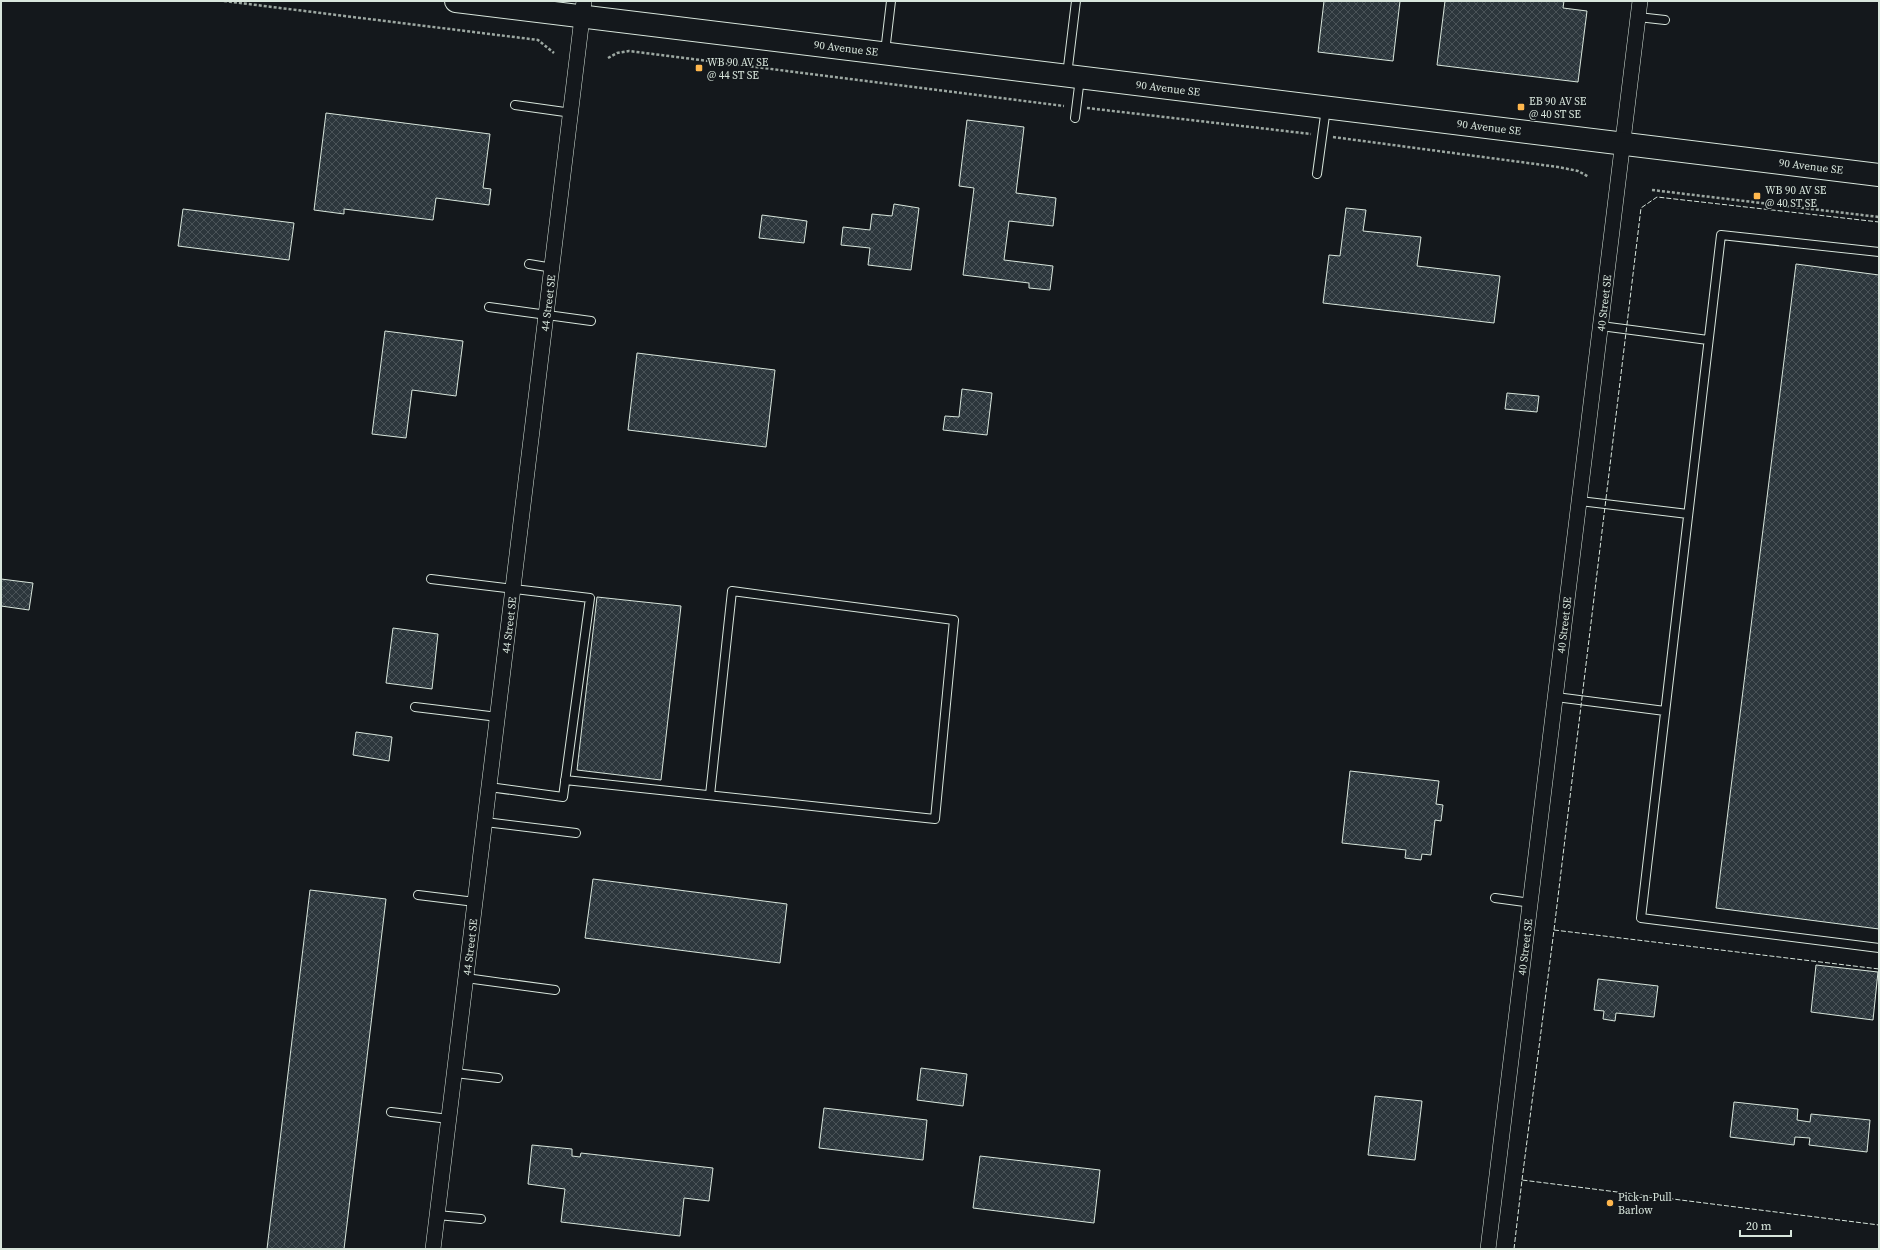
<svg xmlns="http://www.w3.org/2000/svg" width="1880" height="1250" font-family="'Source Serif 4',serif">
<defs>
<pattern id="building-cross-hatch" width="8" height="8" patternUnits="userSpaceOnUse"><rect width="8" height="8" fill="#2c363c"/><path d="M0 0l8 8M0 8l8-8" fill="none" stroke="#4a5358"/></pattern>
</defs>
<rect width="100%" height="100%" fill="#14181c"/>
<path fill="url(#building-cross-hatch)" stroke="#d8e6dc" d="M 1324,1 L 1400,1 L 1393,61 L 1318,52 Z
M 1445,1 L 1564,1 L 1563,8 L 1587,11 L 1578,82 L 1437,65 Z
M 326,113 L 490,134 L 483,188 L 491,189 L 489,205 L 436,198 L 433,220 L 344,209 L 344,214 L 314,210 Z
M 967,120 L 1024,127 L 1016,193 L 1056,198 L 1053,226 L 1009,221 L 1004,260 L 1053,266 L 1050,290 L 1029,288 L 1029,283 L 963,275 L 974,188 L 959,186 Z
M 894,204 L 919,208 L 911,270 L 868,265 L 870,248 L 841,245 L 843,227 L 870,230 L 872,214 L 892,216 Z
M 1346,208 L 1366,210 L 1363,231 L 1421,237 L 1417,266 L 1500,276 L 1494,323 L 1323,303 L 1329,255 L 1340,256 Z
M 183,209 L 294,223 L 289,260 L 178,246 Z
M 762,215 L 807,221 L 804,243 L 759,238 Z
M 1796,264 L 1879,275 L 1879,929 L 1716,908 Z
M 385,331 L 463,341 L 456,396 L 412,390 L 406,438 L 372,434 Z
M 637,353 L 775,370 L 766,447 L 628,430 Z
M 962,389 L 992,393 L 987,435 L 943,430 L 945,416 L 959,417 Z
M 1507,393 L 1539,396 L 1537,412 L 1505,409 Z
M 1,579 L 33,583 L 29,610 L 1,606 Z
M 597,597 L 681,606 L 661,780 L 577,770 Z
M 393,628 L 438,634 L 432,689 L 386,683 Z
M 356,732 L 392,737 L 389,761 L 353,755 Z
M 1350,771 L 1439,781 L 1436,804 L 1443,805 L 1441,821 L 1435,820 L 1431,855 L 1422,854 L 1421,860 L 1405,858 L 1406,850 L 1342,843 Z
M 593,879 L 787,904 L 780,963 L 585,938 Z
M 310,890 L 386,899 L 344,1249 L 267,1249 Z
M 1816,965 L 1878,972 L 1873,1020 L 1811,1012 Z
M 1598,979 L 1658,986 L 1654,1017 L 1616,1013 L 1615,1021 L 1603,1019 L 1604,1011 L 1594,1010 Z
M 921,1068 L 967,1074 L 963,1106 L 917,1100 Z
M 1375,1096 L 1422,1101 L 1415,1160 L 1368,1155 Z
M 1734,1102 L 1798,1109 L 1797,1120 L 1810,1122 L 1811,1114 L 1870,1120 L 1867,1152 L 1809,1145 L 1810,1138 L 1795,1137 L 1794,1145 L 1730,1137 Z
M 824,1108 L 927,1120 L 923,1160 L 819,1148 Z
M 532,1145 L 572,1149 L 572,1156 L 580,1157 L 581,1153 L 713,1168 L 709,1201 L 684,1198 L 680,1236 L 561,1222 L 565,1189 L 528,1184 Z
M 980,1156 L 1100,1170 L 1094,1223 L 973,1208 Z"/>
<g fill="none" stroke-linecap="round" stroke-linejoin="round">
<defs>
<path id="lane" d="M 1638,17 L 1665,20
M 885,52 L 891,1
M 1067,75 L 1076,1
M 515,105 L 572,113
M 1075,118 L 1080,78
M 1317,174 L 1326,108
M 1879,252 L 1721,235 L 1641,918 L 1879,948
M 529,264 L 553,268
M 489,307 L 591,321
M 1601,326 L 1708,340
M 1580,501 L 1688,514
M 431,579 L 590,598 L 563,797 L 489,787
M 1556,697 L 1665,711
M 415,707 L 498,717
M 565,780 L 935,819 L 954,620 L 732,591 L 710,795
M 485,822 L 576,833
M 418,895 L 475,902
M 1495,898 L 1531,903
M 466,978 L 555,990
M 455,1073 L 498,1078
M 391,1112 L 449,1119
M 437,1215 L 481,1219"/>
<path id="street" d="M 433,1249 L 584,1
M 1488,1249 L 1640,1"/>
<path id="secondary" d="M 456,1 L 1879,175"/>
</defs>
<use href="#lane" stroke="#d8e6dc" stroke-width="10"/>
<use href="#street" stroke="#d8e6dc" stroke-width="16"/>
<use href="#secondary" stroke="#d8e6dc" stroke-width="24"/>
<path stroke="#9da8a2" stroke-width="2.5" stroke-dasharray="3 2" stroke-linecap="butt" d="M 224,1 L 538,40 L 554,53
M 608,58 L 617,53 L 629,51 L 1064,106
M 1087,108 L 1311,134
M 1333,137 L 1558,167 L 1578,171 L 1589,177
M 1652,190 L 1879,217"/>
<use href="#lane" stroke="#14181c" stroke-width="8"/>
<use href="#street" stroke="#14181c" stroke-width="15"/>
<use href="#secondary" stroke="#14181c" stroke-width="22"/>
<path stroke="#d8e6dc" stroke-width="1" stroke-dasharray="5 2" stroke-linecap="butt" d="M 1554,930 L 1641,208 L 1657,197 L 1879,222
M 1522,1180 L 1554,930 L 1879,969
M 1514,1249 L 1522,1180 L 1879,1225"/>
</g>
<g fill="#ffb74d" stroke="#14181c" stroke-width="1.5">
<rect x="695" y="64" width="8" height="8" rx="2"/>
<rect x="1517" y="103" width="8" height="8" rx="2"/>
<rect x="1753" y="192" width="8" height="8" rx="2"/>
<circle cx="1610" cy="1203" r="4"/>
</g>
<g text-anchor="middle" stroke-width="3" stroke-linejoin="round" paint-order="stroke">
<g font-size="11" fill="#d8e6dc" stroke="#14181c">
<text transform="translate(846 48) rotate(7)" y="4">90 Avenue SE</text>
<text transform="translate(1168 88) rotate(7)" y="4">90 Avenue SE</text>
<text transform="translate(1489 127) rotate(7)" y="4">90 Avenue SE</text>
<text transform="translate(1811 166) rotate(7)" y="4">90 Avenue SE</text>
<text transform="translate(548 303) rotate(-83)" y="4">44 Street SE</text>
<text transform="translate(1604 303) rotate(-83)" y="4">40 Street SE</text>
<text transform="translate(509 625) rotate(-83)" y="4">44 Street SE</text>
<text transform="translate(1564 625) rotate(-83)" y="4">40 Street SE</text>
<text transform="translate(470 947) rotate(-83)" y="4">44 Street SE</text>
<text transform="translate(1525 947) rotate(-83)" y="4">40 Street SE</text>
</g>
<g font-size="11" fill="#d8e6dc" stroke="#14181c" text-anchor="start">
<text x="707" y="66">WB 90 AV SE<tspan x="707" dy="13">@ 44 ST SE</tspan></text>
<text x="1529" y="105">EB 90 AV SE<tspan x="1529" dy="13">@ 40 ST SE</tspan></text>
<text x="1765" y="194">WB 90 AV SE<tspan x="1765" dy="13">@ 40 ST SE</tspan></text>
<text x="1618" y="1201">Pick-n-Pull<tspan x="1618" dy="13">Barlow</tspan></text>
</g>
</g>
<rect width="1880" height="1250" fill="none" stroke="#d8e6dc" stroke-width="4"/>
<path d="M1740 1230v6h51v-6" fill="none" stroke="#d8e6dc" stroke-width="2"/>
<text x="1746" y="1230" font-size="12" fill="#d8e6dc" stroke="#14181c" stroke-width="3" paint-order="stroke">20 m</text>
</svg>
